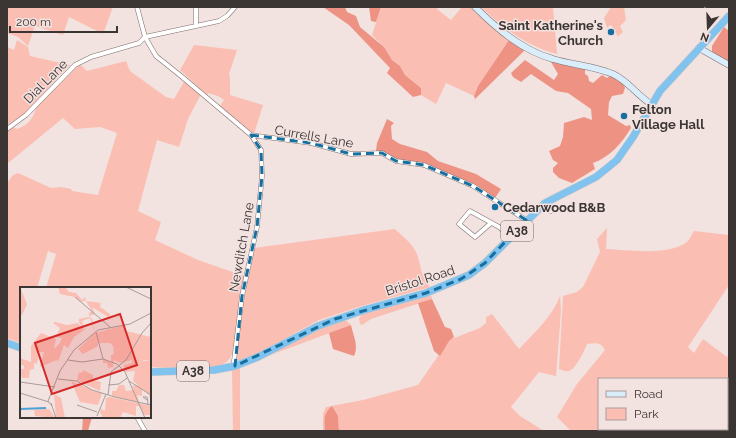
<svg xmlns="http://www.w3.org/2000/svg" width="736" height="438" font-family="Raleway,sans-serif">
<rect width="100%" height="100%" fill="#f2e2e0"/>
<path fill="#fbbeb3" fill-rule="evenodd" d="M 7,7 L 113,7 L 103,34 L 69,17 L 63,35 L 35,26 L 28,46 L 18,37 L 7,33 Z
M 381,7 L 438,7 L 437,9 L 451,20 L 462,7 L 472,7 L 509,40 L 478,86 L 474,96 L 446,83 L 436,104 L 421,95 L 421,88 L 405,75 L 400,66 L 392,60 L 384,47 L 372,35 Z
M 481,7 L 553,7 L 557,54 C 526,46 503,28 481,7 Z
M 611,7 L 624,7 L 626,20 L 620,26 L 623,32 L 617,37 L 617,34 L 611,29 L 613,27 L 610,25 L 607,28 L 604,18 Z
M 17,40 L 28,47 L 30,56 L 70,65 L 23,115 L 7,125 L 7,47 L 14,50 Z
M 194,45 L 237,50 L 229,74 L 230,77 L 230,95 L 263,105 L 254,134 L 220,106 L 224,100 L 218,96 L 208,93 L 207,95 L 180,70 Z
M 126,61 L 130,71 L 166,97 L 174,99 L 185,80 L 201,94 L 188,119 L 179,147 L 157,140 L 138,211 L 161,222 L 155,240 L 198,260 L 244,276 L 233,352 C 231,357 228,362 223,364 C 208,370 167,368 150,367 L 150,288 L 46,288 L 56,254 L 48,251 L 37,288 L 21,288 L 21,343 L 7,338 L 7,183 L 13,175 L 18,173 L 51,188 L 61,187 L 71,189 L 72,191 L 98,195 L 117,133 L 100,127 L 75,129 L 63,118 L 7,164 L 7,131 L 13,127 L 17,129 C 29,125 33,118 37,106 L 80,64 L 87,71 Z
M 607,228 L 606,249 C 627,250 669,256 687,242 C 690,239 692,234 694,231 L 729,235 L 729,285 L 688,347 L 694,353 L 703,339 L 727,357 L 729,354 L 729,431 L 571,431 L 557,417 L 577,384 L 605,350 C 601,342 595,343 587,344 C 585,350 575,370 569,371 C 566,372 562,370 559,369 L 563,296 L 577,292 L 583,287 L 600,252 L 597,239 ZM 599,379 L 727,379 L 727,429 L 599,429 Z
M 395,229 C 402,236 412,243 416,252 C 422,266 419,273 430,287 L 358,307 L 319,320 L 255,355 L 241,360 L 236,360 L 242,309 L 254,248 Z
M 427,295 L 431,296 L 432,299 L 371,319 L 362,325 L 360,324 L 359,319 L 362,314 Z
M 560,296 L 561,311 L 556,376 L 539,372 L 511,407 L 520,416 L 544,431 L 339,431 L 338,416 L 324,418 L 325,431 L 323,431 L 323,414 L 326,407 L 363,400 L 418,385 L 449,340 L 480,328 L 486,323 L 486,317 L 492,314 L 519,349 C 534,333 552,317 560,296 Z
M 343,320 L 347,321 L 351,325 L 257,360 L 317,329 Z
M 240,367 L 240,431 L 233,431 L 232,370 Z"/>
<path fill="#ee9384" d="M 323,7 L 345,7 L 347,12 L 356,16 L 360,27 L 384,47 L 392,60 L 400,66 L 405,75 L 421,88 L 421,95 L 413,97 L 387,73 L 390,68 L 349,25 Z
M 369,7 L 381,7 L 376,22 L 371,21 Z
M 724,27 L 729,31 L 729,62 L 712,54 L 712,46 Z
M 509,40 L 525,50 L 475,99 L 474,96 L 478,86 Z
M 525,60 L 554,80 L 558,74 L 551,62 L 554,62 L 585,67 L 585,74 L 588,76 L 589,81 L 593,83 L 602,75 L 607,78 L 610,76 L 623,82 L 625,88 L 623,94 L 612,96 L 609,102 L 608,115 L 626,126 L 630,125 L 631,128 C 622,143 610,157 593,163 L 595,169 L 572,183 L 559,178 L 553,172 L 553,168 L 558,163 L 553,160 L 549,151 L 560,146 L 563,137 L 564,123 L 584,117 L 592,120 L 591,109 L 568,93 L 556,91 L 531,74 L 521,82 L 513,77 L 511,73 Z
M 387,119 L 394,123 L 391,126 L 392,139 L 400,144 L 427,152 L 438,161 L 476,174 L 501,189 L 495,198 L 474,184 L 430,167 L 397,159 L 376,151 L 377,143 Z
M 432,299 L 445,327 L 451,329 L 454,337 L 449,341 L 440,356 L 434,351 L 418,303 Z
M 351,325 C 353,335 359,346 354,356 L 333,349 L 329,333 Z
M 332,406 L 338,416 L 339,431 L 325,431 C 324,420 323,414 332,406 Z
M 83,417 L 92,417 L 88,431 L 82,431 Z"/>
<g fill="none" stroke-linecap="round" stroke-linejoin="round">
<defs>
<path id="street" d="M 137,7 L 145,37 L 156,56 L 181,76 L 251,135 L 261,150 L 262,176 L 257,227 L 242,296 L 234,361 L 235,366
M 196,25 L 196,7
M 145,37 L 219,21 L 227,16 L 235,7
M 7,129 L 26,115 L 75,65 L 91,57 L 139,43 L 145,37
M 251,135 L 311,143 L 351,154 L 382,153 L 396,161 L 424,165 L 473,186 L 526,220
M 547,201 L 551,211
M 491,223 L 475,237 L 459,224 L 470,211 L 499,227 L 511,237
M 137,417 L 145,431"/>
<path id="secondary" d="M 475,7 C 497,29 523,51 553,59 C 573,65 594,66 613,74 C 628,81 637,95 651,104
M 699,48 L 729,65"/>
<path id="highway" d="M 7,343 L 21,348
M 150,372 L 214,370 L 235,366 L 258,357 L 318,326 L 364,310 L 426,293 L 469,275 L 485,263 L 545,203 L 596,177 L 617,160 L 633,137 L 660,91 L 729,16"/>
</defs>
<use href="#street" stroke="#7e706e" stroke-width="5"/>
<use href="#secondary" stroke="#7e706e" stroke-width="7"/>
<use href="#highway" stroke="#c8c6c6" stroke-width="8"/>
<use href="#street" stroke="#fff" stroke-width="4"/>
<use href="#secondary" stroke="#d9edfa" stroke-width="6"/>
<use href="#highway" stroke="#81c3ef" stroke-width="7"/>
</g>
<path fill="none" stroke="#176f9f" stroke-width="3" stroke-dasharray="8 5" stroke-linejoin="round" d="M 251,135 L 311,143 L 351,154 L 382,153 L 396,161 L 424,165 L 473,186 L 526,220 L 485,263 L 461,279 L 426,293 L 335,319 L 235,366 L 242,296 L 257,227 L 262,176 L 261,150 Z"/>
<g fill="#176f9f" stroke="#f2e2e0" stroke-width="1.5">
<circle cx="611" cy="32" r="4"/>
<circle cx="624" cy="116" r="4"/>
<circle cx="495" cy="207" r="4"/>
</g>
<g text-anchor="middle" stroke-width="3" stroke-linejoin="round" paint-order="stroke">
<g fill="#f2e2e0" stroke="#726968" stroke-width="1">
<rect x="501" y="221" width="32" height="20" rx="3"/>
<rect x="177" y="361" width="32" height="20" rx="3"/>
</g>
<g font-size="12" font-weight="bold" fill="#3b3534">
<text x="517" y="235">A38</text>
<text x="193" y="375">A38</text>
</g>
<g font-size="13" font-weight="bold" fill="#3b3534" stroke="#f2e2e0" text-anchor="start">
<text x="603" y="30" text-anchor="end">Saint Katherine's<tspan x="603" dy="15">Church</tspan></text>
<text x="632" y="114">Felton<tspan x="632" dy="15">Village Hall</tspan></text>
<text x="503" y="212">Cedarwood B&amp;B</text>
</g>
<g font-size="13" fill="#3b3534" stroke="#f2e2e0">
<text transform="translate(45 81) rotate(-45)" y="5">Dial Lane</text>
<text transform="translate(314 136) rotate(10)" y="5">Currells Lane</text>
<text transform="translate(241 247) rotate(-80)" y="5">Newditch Lane</text>
<text transform="translate(420 280) rotate(-18)" y="5">Bristol Road</text>
</g>
</g>
<g transform="translate(20 287)">
<rect width="131" height="131" fill="#f2e2e0"/>
<path d="M 0,0 L 7,17 L 2,28 L 0,28 ZM 38,0 L 45,0 L 49,5 L 56,6 L 62,13 L 65,10 L 66,13 L 61,15 L 55,10 L 40,7 ZM 66,14 L 81,16 L 80,20 L 90,27 L 90,31 L 72,20 L 75,27 L 69,29 L 72,32 L 75,45 L 70,31 L 62,34 L 65,44 L 59,35 L 59,32 L 69,30 L 69,26 L 72,24 ZM 35,35 L 47,38 L 58,36 L 64,43 L 54,50 L 48,61 L 44,58 L 38,75 L 37,73 L 20,80 L 24,65 L 19,65 L 17,77 L 14,76 L 14,82 L 10,83 L 9,91 L 2,91 L 0,82 L 4,82 L 4,79 L 0,77 L 0,71 L 11,75 L 11,59 L 21,46 L 36,52 L 34,62 L 40,56 L 42,51 L 36,50 L 40,41 L 33,36 ZM 101,39 L 101,51 L 101,39 L 105,39 L 106,44 L 131,50 L 131,74 L 123,73 L 123,74 L 131,74 L 131,115 L 129,108 L 122,102 L 122,109 L 117,108 L 119,116 L 92,109 L 92,104 L 96,104 L 99,98 L 104,98 L 106,104 L 114,103 L 112,99 L 118,98 L 113,94 L 115,84 L 104,85 L 104,78 L 112,76 L 112,73 L 100,76 L 94,73 L 93,80 L 88,81 L 87,76 L 83,76 L 83,72 L 91,75 L 91,68 L 94,67 L 93,59 L 90,56 L 78,56 L 78,59 L 63,67 L 58,62 L 75,46 ZM 63,83 L 73,88 L 73,93 L 81,95 L 80,104 L 65,97 L 66,94 L 64,96 L 57,93 L 59,85 L 62,86 ZM 51,94 L 73,103 L 73,106 L 74,104 L 82,106 L 78,118 L 60,115 ZM 34,107 L 41,111 L 45,131 L 36,131 ZM 90,110 L 131,119 L 131,128 L 124,128 L 119,119 L 116,119 L 116,129 L 103,125 L 100,131 L 83,131 L 80,125 L 81,122 L 85,124 L 86,111 ZM 29,122 L 35,131 L 15,129 L 14,123 Z" fill="#fbbeb3"/>
<path fill="none" stroke="#4ca1d6" stroke-width="2" d="M 0,122 L 26,121"/>
<path fill="none" stroke="#a99d9b" stroke-width="1" d="M 106,0 L 131,12M 55,10 L 90,40M 76,45 L 83,72M 83,72 L 97,77 L 105,85 L 119,117M 48,73 L 62,75 L 83,72M 38,92 L 57,94 L 72,103 L 95,110 L 131,118M 109,94 L 131,108M 0,95 L 35,100M 88,98 L 99,97 L 107,91M 0,106 L 29,115M 88,108 L 91,85 L 106,73 L 122,46 L 131,36M 127,113 L 123,110 L 127,110 L 128,116 L 127,118M 31,116 L 36,131M 119,117 L 125,131M 57,118 L 77,125M 32,119 L 28,114 L 40,84 L 54,63 L 78,43 L 110,37 L 131,26M 77,129 L 86,107"/>
<path fill="#d62828" fill-opacity="0.15" stroke="#d62828" stroke-width="2" d="M 100,27 L 117,78 L 32,107 L 15,56 Z"/>
<rect width="131" height="131" fill="none" stroke="#3b3534" stroke-width="2"/>
</g>
<rect width="736" height="438" fill="none" stroke="#3b3534" stroke-width="16"/>
<rect x="598" y="378" width="130" height="52" fill="#f2e2e0" stroke="#a99d9b"/>
<rect x="606" y="391" width="20" height="6" fill="#d9edfa" stroke="#a99d9b"/>
<text x="634" y="398" font-size="12" fill="#3b3534">Road</text>
<rect x="606" y="408" width="20" height="12" fill="#fbbeb3" stroke="#a99d9b"/>
<text x="634" y="418" font-size="12" fill="#3b3534">Park</text>
<g transform="translate(708 28) rotate(199)" stroke="#f2e2e0" stroke-width="3" paint-order="stroke">
<path d="M0-3L7 15L0 10L-7 15Z" fill="#3b3534"/>
<text y="-6" font-size="11" font-weight="bold" text-anchor="middle" fill="#3b3534">N</text>
</g>
<path d="M10 26v6h107v-6" fill="none" stroke="#3b3534" stroke-width="2"/>
<text x="16" y="26" font-size="12" fill="#3b3534" stroke="#f2e2e0" stroke-width="3" paint-order="stroke">200 m</text>
</svg>
